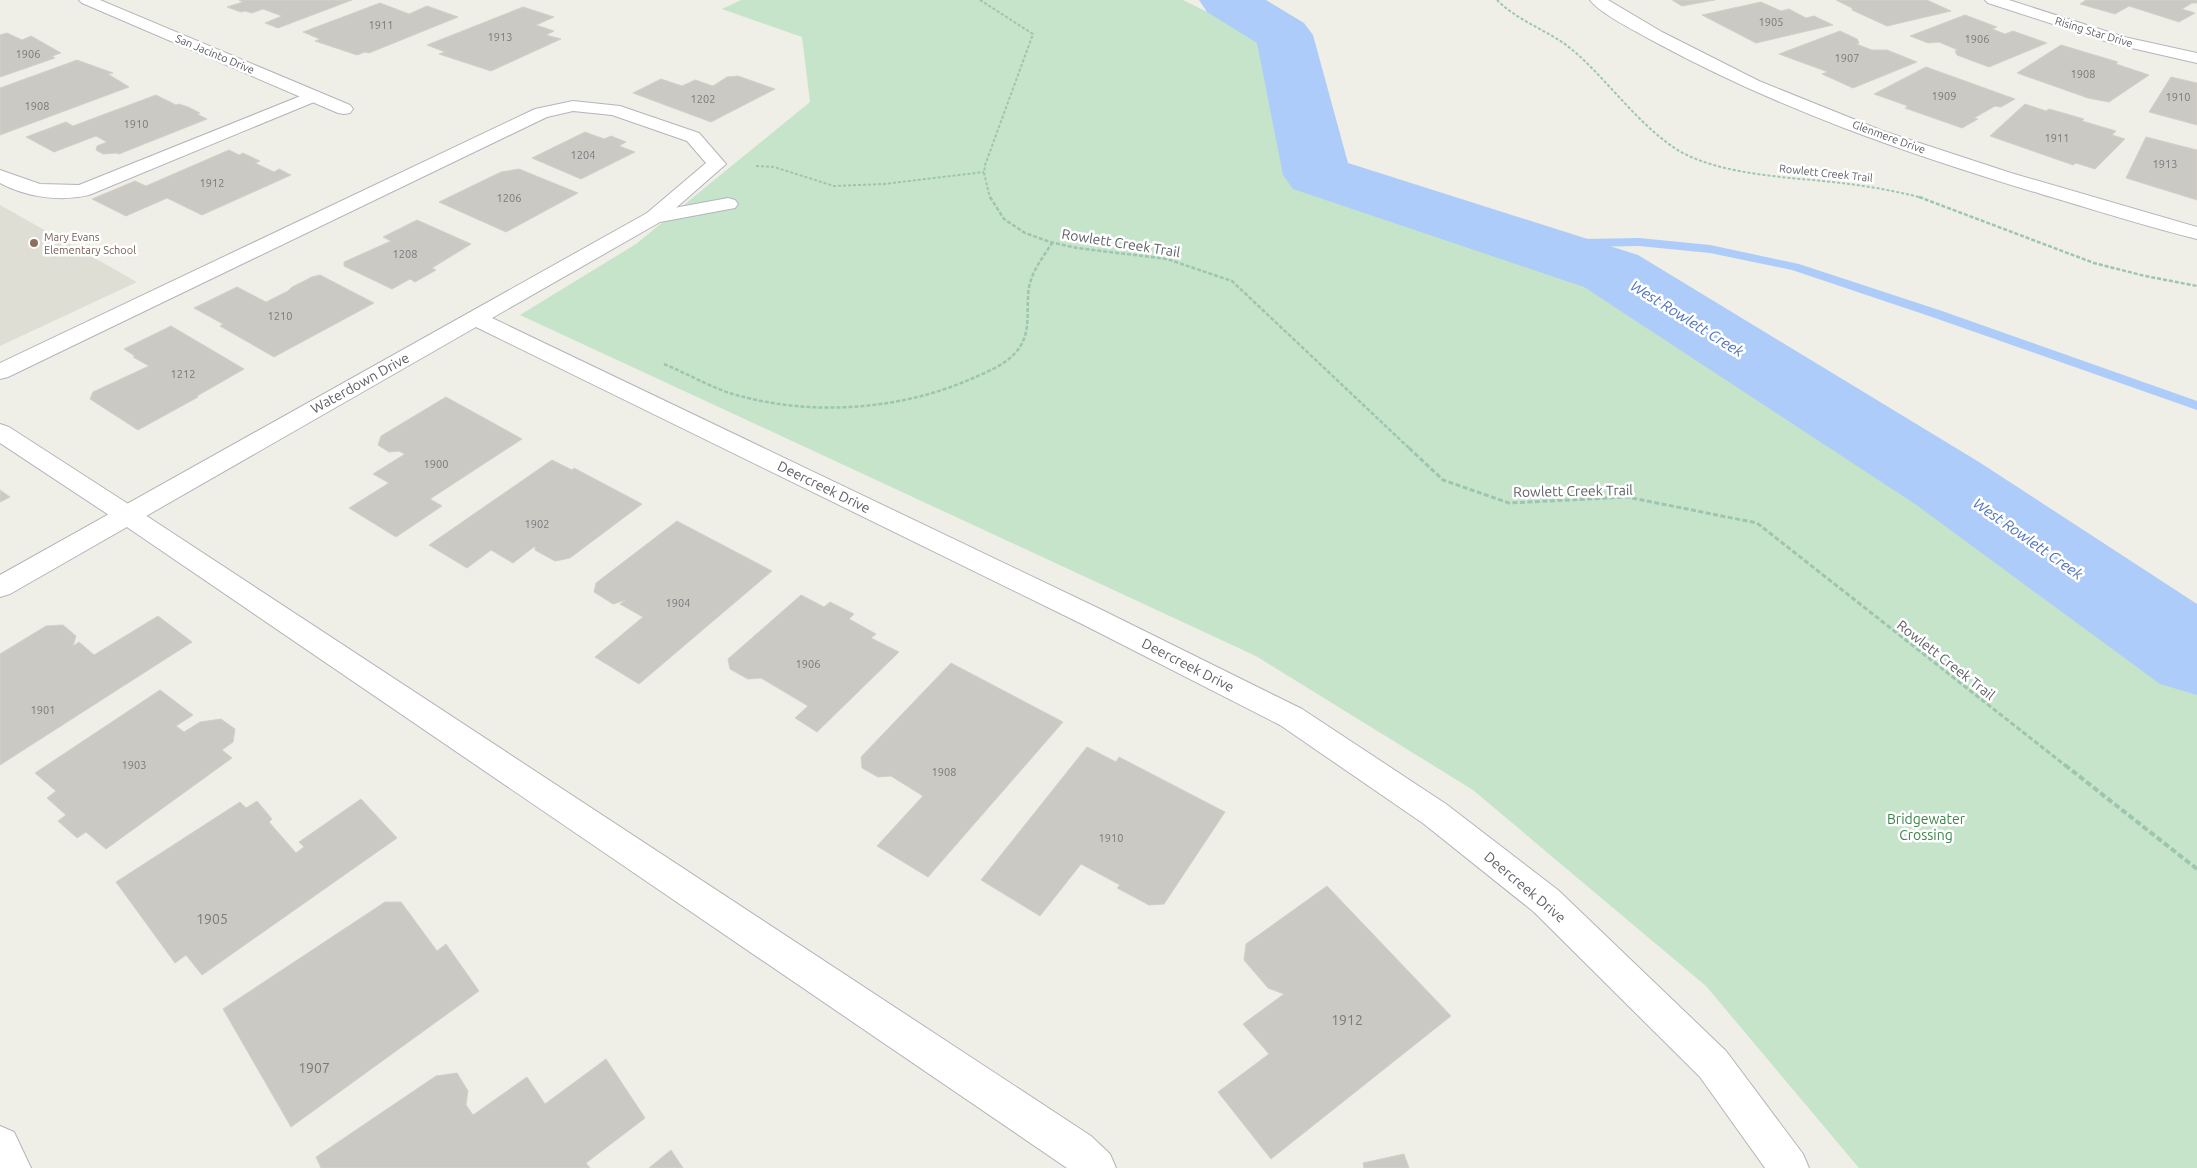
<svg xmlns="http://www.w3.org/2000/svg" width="2197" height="1168" font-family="Ubuntu,sans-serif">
<rect width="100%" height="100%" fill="#efeee7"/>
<path fill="#dfded5" d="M 0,205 L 137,282 L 0,346 Z"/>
<path fill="#c5e4ca" d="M 741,0 L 1183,0 L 1258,37 L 1295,175 L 1607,280 L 2197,685 L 2197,1168 L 1859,1168 L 1706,986 L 1473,790 L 1256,656 L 520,315 L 636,244 L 810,102 L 802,37 L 722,9 Z"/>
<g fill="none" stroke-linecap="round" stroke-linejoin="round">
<path fill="#adccf9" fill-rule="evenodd" d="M 1639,238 L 1710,245 L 1799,264 L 1942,311 L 2197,401 L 2197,410 L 1932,317 L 1792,270 L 1710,253 L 1639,246 L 1527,248 L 1521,244 L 1527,240 Z"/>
<path fill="#adccf9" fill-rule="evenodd" d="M 1199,0 L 1266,0 L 1304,23 L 1313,35 L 1348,163 L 1638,255 L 1979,462 L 2197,604 L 2197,695 L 2160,684 L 1915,504 L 1584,287 L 1293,189 L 1283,175 L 1257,43 L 1207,12 Z"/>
</g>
<path fill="#cbc9c3" stroke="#d3d1c5" d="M 239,0 L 352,0 L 278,28 L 265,23 L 282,16 L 263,9 L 252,13 L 245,11 L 241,12 L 227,7 L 243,2 Z
M 1672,0 L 1715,0 L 1682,6 Z
M 1836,0 L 1927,0 L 1951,11 L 1887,26 L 1852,10 L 1852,8 Z
M 2086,0 L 2197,0 L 2197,3 L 2192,3 L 2182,9 L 2195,13 L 2179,22 L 2129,6 L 2115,14 L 2080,4 Z
M 1761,2 L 1781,11 L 1789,9 L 1806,18 L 1814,16 L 1833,25 L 1756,43 L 1702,15 Z
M 380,3 L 409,14 L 427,6 L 458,17 L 369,53 L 365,52 L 357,55 L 315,41 L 320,39 L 303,32 Z
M 523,7 L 554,17 L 536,25 L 554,31 L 546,35 L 561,39 L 491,71 L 439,54 L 445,52 L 427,45 Z
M 1965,15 L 1997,27 L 1992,29 L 2005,34 L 2013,31 L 2047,43 L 1989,67 L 1957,55 L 1955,51 L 1958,50 L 1939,42 L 1928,43 L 1910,36 Z
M 1840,31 L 1857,39 L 1859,43 L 1856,44 L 1872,50 L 1887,50 L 1917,62 L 1853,88 L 1822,74 L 1828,72 L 1779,54 Z
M 7,33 L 22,40 L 31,36 L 61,53 L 52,56 L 55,58 L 0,77 L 0,35 Z
M 2061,45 L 2118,62 L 2116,64 L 2149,75 L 2109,102 L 2088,98 L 2017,73 Z
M 77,60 L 113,73 L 108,74 L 129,87 L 0,135 L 0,88 Z
M 1926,67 L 2015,99 L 2001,107 L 1995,106 L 1974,118 L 1978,119 L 1962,128 L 1905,108 L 1908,106 L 1874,94 Z
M 738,76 L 775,89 L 711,122 L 633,93 L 661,79 L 682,86 L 695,80 L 713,86 L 727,77 Z
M 2171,77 L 2197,83 L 2197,125 L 2149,112 Z
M 156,95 L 176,105 L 179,104 L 188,107 L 200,113 L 197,114 L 207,119 L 119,154 L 116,153 L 103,154 L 96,150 L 97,146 L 107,142 L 96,136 L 54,152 L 26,137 L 66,122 L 73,126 Z
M 2025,104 L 2046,111 L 2049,109 L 2084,119 L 2082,121 L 2116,131 L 2112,135 L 2125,139 L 2095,169 L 2076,163 L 2073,165 L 1990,136 Z
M 585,132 L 604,139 L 611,136 L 626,142 L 619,146 L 635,152 L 581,179 L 532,158 Z
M 2146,137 L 2197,150 L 2197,200 L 2126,178 Z
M 229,150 L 239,155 L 243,153 L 260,161 L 255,163 L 274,172 L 279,169 L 291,175 L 202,215 L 167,198 L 126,216 L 92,199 L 135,181 L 146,186 Z
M 519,169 L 578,193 L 506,232 L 439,202 L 501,172 Z
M 417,220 L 471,244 L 432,268 L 436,270 L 415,282 L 410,279 L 392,289 L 344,266 L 344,262 L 391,241 L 383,237 Z
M 320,275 L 374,303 L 274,357 L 220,326 L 223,324 L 194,308 L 237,287 L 266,302 L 288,291 L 292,287 L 312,277 Z
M 171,326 L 244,369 L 197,396 L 198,397 L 138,430 L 90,399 L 93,392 L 149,366 L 133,357 L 135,356 L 124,349 Z
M 446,397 L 522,439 L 430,499 L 442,506 L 396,537 L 349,508 L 389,483 L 373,474 L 405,454 L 399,451 L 389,452 L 378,445 L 381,436 Z
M 552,460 L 572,470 L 574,468 L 642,504 L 570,558 L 555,561 L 535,550 L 535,546 L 513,563 L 491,550 L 467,568 L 429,545 Z
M 0,490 L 10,497 L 0,502 Z
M 677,521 L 772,571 L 639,684 L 595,657 L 643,617 L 620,604 L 626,600 L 613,604 L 594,592 L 596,583 Z
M 801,595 L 824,607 L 830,602 L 854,614 L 849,619 L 876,634 L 871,638 L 899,652 L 817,732 L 795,718 L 808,706 L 761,678 L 748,679 L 730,669 L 728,659 Z
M 158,616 L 192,642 L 0,765 L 0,654 L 46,626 L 63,625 L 76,636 L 73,646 L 79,642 L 94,655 Z
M 951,663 L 1063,722 L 928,877 L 877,846 L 923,796 L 891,776 L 878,777 L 862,768 L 861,757 Z
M 160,690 L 193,715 L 176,726 L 184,732 L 200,722 L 221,719 L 235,729 L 233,742 L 222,750 L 232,758 L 106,849 L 86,832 L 77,838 L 58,821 L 66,815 L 47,798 L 56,791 L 35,773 Z
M 1087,747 L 1116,762 L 1119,757 L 1225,812 L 1164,904 L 1149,905 L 1117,888 L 1120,885 L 1081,864 L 1040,916 L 981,880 Z
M 361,799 L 397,838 L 202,975 L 186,955 L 175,963 L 116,882 L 240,802 L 246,808 L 257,801 L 272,819 L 269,822 L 296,853 L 304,847 L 299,842 Z
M 1327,886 L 1451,1016 L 1271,1159 L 1218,1092 L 1269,1054 L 1243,1024 L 1284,994 L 1268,988 L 1244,960 L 1246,944 Z
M 385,902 L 401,902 L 437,951 L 446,944 L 479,991 L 291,1127 L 223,1009 Z
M 606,1059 L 645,1118 L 586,1163 L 590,1168 L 321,1168 L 316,1157 L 436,1076 L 457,1073 L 468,1091 L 466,1105 L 473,1115 L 527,1077 L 545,1104 Z
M 671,1150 L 683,1168 L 649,1168 Z
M 1404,1154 L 1409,1168 L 1364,1168 L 1363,1163 Z"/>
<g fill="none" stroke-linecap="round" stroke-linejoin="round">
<defs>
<path id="service" d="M 313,91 L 319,92 L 322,96 L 319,100 L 89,195 C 60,202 26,197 0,183 L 0,170 L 40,184 L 79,185 Z
M 573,101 L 620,106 L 699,133 L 726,164 L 661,221 L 654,223 L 647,221 L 644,217 L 647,213 L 706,163 L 687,141 L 612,115 L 573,111 L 547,117 L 8,377 L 0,379 L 0,363 L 535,109 Z
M 0,424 L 9,427 L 136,509 L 1091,1136 L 1110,1154 L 1116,1168 L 1067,1168 L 118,521 L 0,443 Z"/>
<path id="minor" d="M 79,0 L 100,0 L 350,105 L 353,109 L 350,113 L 344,114 L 338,113 L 82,3 Z
M 1590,0 L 1608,0 L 1662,32 L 1759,81 L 1883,131 L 2011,173 L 2197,227 L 2197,239 C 2144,226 2092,209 2041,194 C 1908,154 1779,109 1657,43 C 1641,34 1600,14 1590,0 Z
M 1985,0 L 2009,0 L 2124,37 L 2197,53 L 2197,63 L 2114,44 L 1988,3 Z
M 728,198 L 735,200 L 738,204 L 735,208 L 660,222 L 492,318 L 1102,610 L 1302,709 L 1446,804 L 1558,890 L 1726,1051 L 1803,1154 L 1809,1168 L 1765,1168 L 1700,1077 L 1534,912 L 1424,824 L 1280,725 L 1082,624 L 476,327 L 10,594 L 0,597 L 0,575 L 647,213 Z
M 0,1126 L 14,1132 L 31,1168 L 0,1168 Z"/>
</defs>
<use href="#service" stroke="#b4b5ba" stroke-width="2"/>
<use href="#minor" stroke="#b4b5ba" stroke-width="2"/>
<path stroke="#9ec5af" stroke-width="2" stroke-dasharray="3 2" stroke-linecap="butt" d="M 980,0 L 1033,34 L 985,165 L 984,173 L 990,198
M 1497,0 C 1520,23 1551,31 1575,52 C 1610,83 1637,123 1676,149 C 1721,177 1797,177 1849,184 C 1874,187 1899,192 1923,198
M 756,166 L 774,167 L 834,186 L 884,184 L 984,172"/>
<path stroke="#9ec5af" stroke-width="2.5" stroke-dasharray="4 2" stroke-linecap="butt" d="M 990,197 L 1004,219 L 1025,233 L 1050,242 L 1077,248 L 1167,259 L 1232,281 L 1410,449
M 1919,197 L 2094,263 L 2145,276 L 2197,286
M 664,364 C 691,375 716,391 744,397 C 818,416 902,409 971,379 C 987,372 1005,365 1016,352 C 1034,332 1024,306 1030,283 C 1034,268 1044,256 1052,243"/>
<path stroke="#9ec5af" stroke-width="3" stroke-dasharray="5 2.5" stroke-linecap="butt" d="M 1409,448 L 1443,480 L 1509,503 L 1627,497 L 1757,523 L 2066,766"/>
<path stroke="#9ec5af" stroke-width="4" stroke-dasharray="6 3" stroke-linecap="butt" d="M 2065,765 L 2197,869"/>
<use href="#service" fill="#fff" fill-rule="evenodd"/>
<use href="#minor" fill="#fff" fill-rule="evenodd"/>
</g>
<circle fill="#8d6e63" stroke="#fff" stroke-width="2" cx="34" cy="243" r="5"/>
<g text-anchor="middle" stroke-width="5" stroke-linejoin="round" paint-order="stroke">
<g font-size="11" fill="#797a7d">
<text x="1771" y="26">1905</text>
<text x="381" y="29">1911</text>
<text x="500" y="41">1913</text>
<text x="1977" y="43">1906</text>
<text x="28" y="58">1906</text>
<text x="1847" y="62">1907</text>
<text x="2083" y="78">1908</text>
<text x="1944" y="100">1909</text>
<text x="2178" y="101">1910</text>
<text x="703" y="103">1202</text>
<text x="37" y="110">1908</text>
<text x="136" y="128">1910</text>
<text x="2057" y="142">1911</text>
<text x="583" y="159">1204</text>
<text x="2165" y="168">1913</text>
<text x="212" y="187">1912</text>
<text x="509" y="202">1206</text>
<text x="405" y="258">1208</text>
<text x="280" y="320">1210</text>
<text x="183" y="378">1212</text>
<text x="436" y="468">1900</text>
<text x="537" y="528">1902</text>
<text x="678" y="607">1904</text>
<text x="808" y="668">1906</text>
<text x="43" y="714">1901</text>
<text x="134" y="769">1903</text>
<text x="944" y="776">1908</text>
<text x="1111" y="842">1910</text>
</g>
<g font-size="11" fill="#5e6066" stroke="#fff">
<text transform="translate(2094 32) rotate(17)" y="4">Rising Star Drive</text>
<text transform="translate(215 54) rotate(23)" y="4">San Jacinto Drive</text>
<text transform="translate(1889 137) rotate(20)" y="4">Glenmere Drive</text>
<text transform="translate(1826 173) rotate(6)" y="4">Rowlett Creek Trail</text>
</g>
<g font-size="11" fill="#785e54" stroke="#fff" text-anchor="start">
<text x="44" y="241">Mary Evans<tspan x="44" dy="13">Elementary School</tspan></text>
</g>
<g font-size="14" fill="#5e6066" stroke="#fff">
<text transform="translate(1121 243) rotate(9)" y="5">Rowlett Creek Trail</text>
<text transform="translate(360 383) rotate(-29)" y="5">Waterdown Drive</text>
<text transform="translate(824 487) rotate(26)" y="5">Deercreek Drive</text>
<text transform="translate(1573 491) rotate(-1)" y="5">Rowlett Creek Trail</text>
<text transform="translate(1946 660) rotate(38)" y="5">Rowlett Creek Trail</text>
<text transform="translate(1188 665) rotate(27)" y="5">Deercreek Drive</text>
<text transform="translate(1525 887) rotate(40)" y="5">Deercreek Drive</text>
</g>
<g font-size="14" fill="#3d854b" stroke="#fff">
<text x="1926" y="824">Bridgewater<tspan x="1926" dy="16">Crossing</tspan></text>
</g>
<g font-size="14" fill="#797a7d">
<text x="212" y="924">1905</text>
<text x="1347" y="1025">1912</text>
<text x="314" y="1073">1907</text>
</g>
<g font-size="15" font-style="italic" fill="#5074bb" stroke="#fff">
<text transform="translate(1687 319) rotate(32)" y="5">West Rowlett Creek</text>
<text transform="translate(2028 539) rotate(35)" y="5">West Rowlett Creek</text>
</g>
</g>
</svg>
